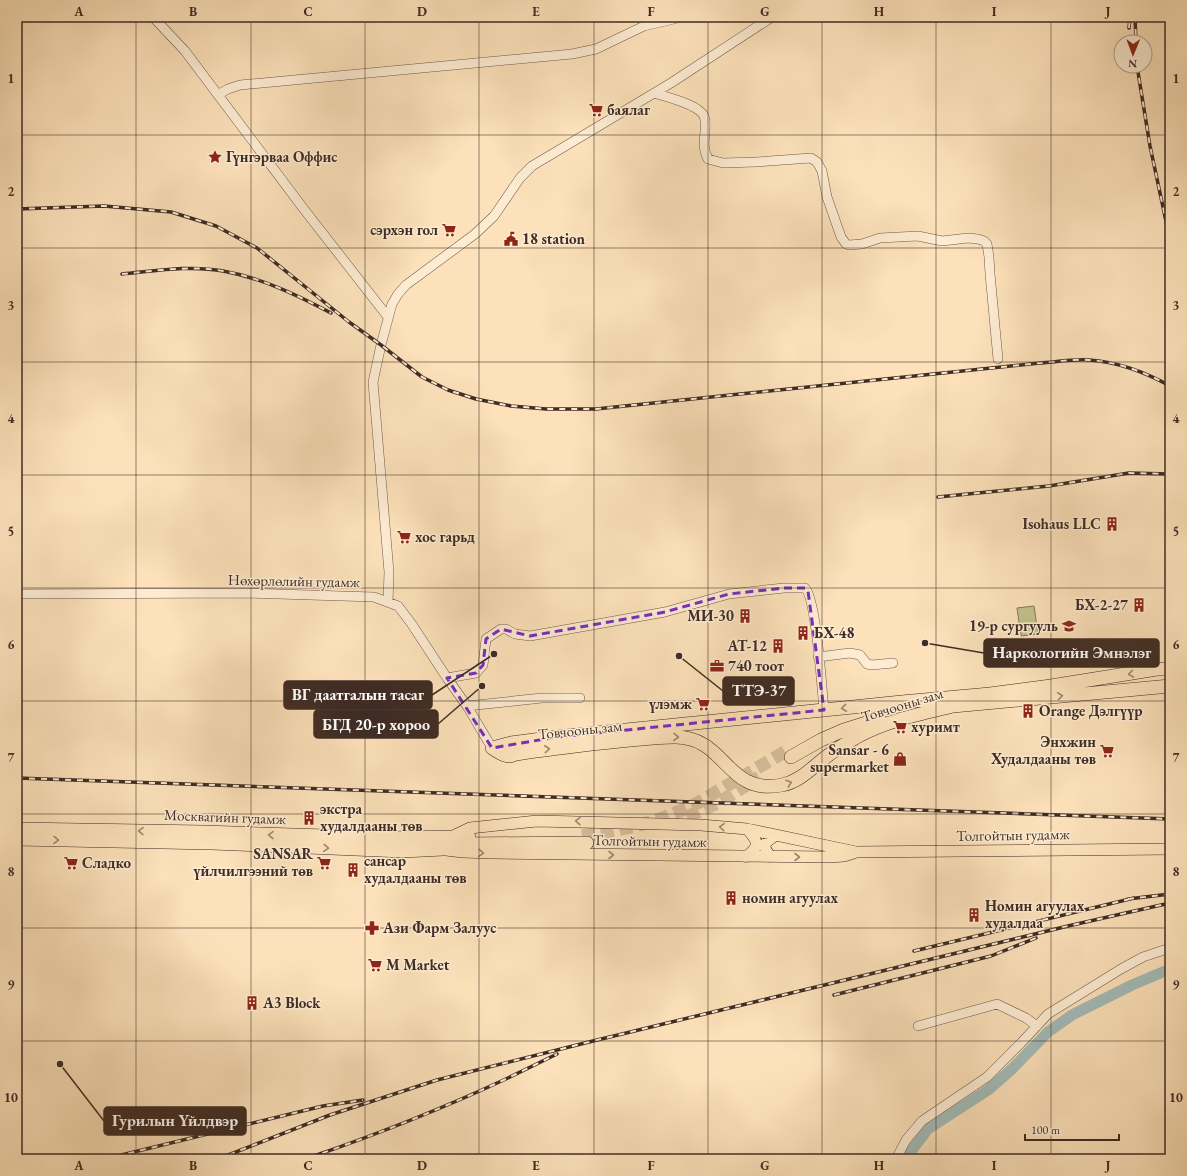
<svg xmlns="http://www.w3.org/2000/svg" width="1187" height="1176" font-family="'EB Garamond',serif">
<rect width="100%" height="100%" fill="#fce1ba"/>
<filter id="stains"><feTurbulence type="fractalNoise" baseFrequency=".005" numOctaves="4"/><feColorMatrix values="0 0 0 0 .2 0 0 0 0 .09 0 0 0 0 .02 0 0 0 .5 -.17"/></filter>
<radialGradient id="worn" r=".72"><stop offset=".6" stop-color="#630" stop-opacity="0"/><stop offset="1" stop-color="#630" stop-opacity=".3"/></radialGradient>
<path fill="#c2c28d" stroke="#807758" d="M 1034,606 L 1038,634 L 1021,636 L 1017,608 Z"/>
<g fill="none" stroke-linecap="round" stroke-linejoin="round">
<path stroke="#a2bbb8" stroke-width="11" d="M 908,1159 L 912,1150 L 928,1129 L 988,1090 L 1012,1069 L 1048,1032 L 1072,1015 L 1132,985 L 1170,969"/>
<path stroke="#d6bd9c" stroke-width="13" stroke-dasharray="13 6" stroke-linecap="butt" d="M 687,817 L 720,802 L 759,777
M 582,836 L 601,833 L 636,826 L 663,818 L 694,805 L 788,750"/>
<defs>
<path id="minor" d="M 153,17 L 185,51 L 303,208 L 388,317
M 654,93 C 666,97 698,104 704,116 C 706,121 705,127 705,132 C 704,141 703,150 708,159 L 723,163 L 756,162 L 811,158 L 817,162 L 822,171 L 827,197 L 841,237 L 846,244 L 849,245 L 862,244 L 880,238 L 918,236 L 942,241 L 968,238 L 978,239 L 984,241 L 987,244 L 989,257 L 990,274 L 998,359
M 219,94 L 228,89 L 240,85 L 572,54 L 596,49 L 644,26 L 682,17
M 17,594 L 249,593 L 374,597 L 398,606 L 411,623 L 447,678 L 467,706 L 492,748
M 388,602 L 389,572 L 373,382 L 381,345 L 392,304 L 398,294 L 406,285 L 475,234 L 494,216 L 520,178 L 532,166 L 671,83 L 772,17
M 818,657 L 850,653 L 860,655 L 867,664 L 872,665 L 893,663
M 447,678 L 476,673 L 483,665 L 486,639 L 501,629 L 506,629 L 515,634 L 530,636 L 665,612 L 729,594 L 784,588 L 805,588 C 816,597 822,690 824,710
M 467,706 L 542,698 L 580,698
M 918,1026 L 997,1004 L 1026,1018 L 1037,1026
M 896,1159 L 906,1140 L 922,1121 L 987,1077 L 1021,1043 L 1048,1014 L 1121,969 L 1143,957 L 1170,948"/>
<path id="major" d="M 451,837 L 470,828 L 537,821 L 701,825 L 747,829 L 856,852 L 1170,849
M 446,850 L 463,852 L 493,853 L 829,857 L 844,856 L 854,853
M 746,857 C 760,846 759,842 747,829
M 771,857 C 761,845 764,843 776,835"/>
<path id="highway" d="M 492,748 C 497,751 503,756 509,756 C 511,756 515,754 517,754 C 526,752 535,751 544,750 C 587,745 631,738 674,737 C 727,736 725,796 782,785 C 802,781 814,765 830,754 C 838,748 847,743 855,738 C 885,721 920,714 953,706 L 1170,686
M 492,748 L 511,743 L 557,737 L 902,702 L 990,694 L 1051,686 L 1157,669 L 1170,669
M 791,757 L 821,740 L 844,730 L 879,719
M 17,829 L 204,832 L 388,838 L 469,837
M 17,839 L 212,843 L 403,851 L 443,849 L 463,844 L 587,843"/>
</defs>
<use href="#minor" stroke="#6e594a" stroke-width="10"/>
<use href="#major" stroke="#3f2c24" stroke-width="12"/>
<use href="#highway" stroke="#3f2c24" stroke-width="14"/>
<use href="#minor" stroke="#fdecd2" stroke-width="9"/>
<use href="#major" stroke="#fce1ba" stroke-width="11"/>
<use href="#highway" stroke="#fce1ba" stroke-width="13"/>
<defs>
<path id="rail" d="M 1135,17 L 1136,42
M 1129,28 L 1130,17
M 1137,66 L 1150,146 L 1170,240
M 17,209 L 104,206 L 171,212 L 216,226 L 257,248 L 349,322 L 381,345 L 422,377 L 448,390 L 476,399 L 511,406 L 546,409 L 596,409 L 1040,363 C 1055,362 1073,359 1089,360 C 1118,362 1145,372 1170,386
M 122,274 C 155,271 191,265 223,271 C 262,278 297,295 331,313
M 938,497 L 1049,486 L 1129,473 L 1170,474
M 17,778 L 1170,819
M 1128,899 L 1170,894
M 914,951 L 1134,898
M 834,995 L 991,956 L 1036,938
M 311,1157 C 378,1134 444,1108 508,1078 C 524,1070 541,1062 557,1054
M 105,1159 L 323,1106 L 363,1100
M 218,1159 L 330,1115 L 437,1080 L 589,1042 L 1068,926 L 1170,903"/>
</defs>
<use href="#rail" stroke="#3f2c24" stroke-width="3.5"/>
<use href="#rail" stroke="#fdecd2" stroke-width="2" stroke-dasharray="6" stroke-linecap="butt"/>
</g>
<defs><path id="oneway-chevron" d="M-2-3.5L2.5 0L-2 3.5" fill="none" stroke-width="1.6" stroke-linecap="round" stroke-linejoin="round"/></defs>
<g stroke="#9e866f">
<use href="#oneway-chevron" transform="translate(1131 674) rotate(171)"/>
<use href="#oneway-chevron" transform="translate(1060 696) rotate(-6)"/>
<use href="#oneway-chevron" transform="translate(844 708) rotate(174)"/>
<use href="#oneway-chevron" transform="translate(676 737) rotate(1)"/>
<use href="#oneway-chevron" transform="translate(547 749) rotate(-6)"/>
<use href="#oneway-chevron" transform="translate(789 783) rotate(-19)"/>
<use href="#oneway-chevron" transform="translate(578 821) rotate(-179)"/>
<use href="#oneway-chevron" transform="translate(722 827) rotate(-175)"/>
<use href="#oneway-chevron" transform="translate(141 831) rotate(-179)"/>
<use href="#oneway-chevron" transform="translate(271 835) rotate(-178)"/>
<use href="#oneway-chevron" transform="translate(56 840) rotate(1)"/>
<use href="#oneway-chevron" transform="translate(326 848) rotate(3)"/>
<use href="#oneway-chevron" transform="translate(481 853) rotate(2)"/>
<use href="#oneway-chevron" transform="translate(611 855)"/>
<use href="#oneway-chevron" transform="translate(797 857)"/>
</g>
<path fill="none" stroke="#7b2cbf" stroke-width="3" stroke-dasharray="8 5" stroke-linejoin="round" d="M 784,588 L 805,588 L 808,591 L 824,710 L 557,737 L 492,748 L 447,678 L 476,673 L 483,665 L 486,639 L 501,629 L 530,636 L 665,612 L 729,594 Z"/>
<path fill="none" stroke="#3f2c24" stroke-width="1" stroke-opacity="0.55" d="M 136,17 L 136,1159M 251,17 L 251,1159M 365,17 L 365,1159M 479,17 L 479,1159M 594,17 L 594,1159M 708,17 L 708,1159M 822,17 L 822,1159M 936,17 L 936,1159M 1051,17 L 1051,1159M 17,135 L 1170,135M 17,248 L 1170,248M 17,362 L 1170,362M 17,475 L 1170,475M 17,588 L 1170,588M 17,701 L 1170,701M 17,814 L 1170,814M 17,928 L 1170,928M 17,1041 L 1170,1041"/>
<defs>
<symbol id="supermarket-bare" viewBox="-9 -9 18 18"><path d="M-6-5.5h2.5l.6 2H6L4.5 2H-2.5L-4.4-4H-6ZM-1.5 3.2a1.3 1.3 0 1 0 .1 0ZM3 3.2a1.3 1.3 0 1 0 .1 0Z" fill="#8f2418" stroke="#fdecd2" stroke-width="2.5" paint-order="stroke"/></symbol>
<symbol id="sight-bare" viewBox="-9 -9 18 18"><path d="M0-6L1.8-2.2L6-1.7L2.9 1.2L3.7 5.4L0 3.3L-3.7 5.4L-2.9 1.2L-6-1.7L-1.8-2.2Z" fill="#8f2418" stroke="#fdecd2" stroke-width="2.5" paint-order="stroke"/></symbol>
<symbol id="civic-bare" viewBox="-9 -9 18 18"><path d="M-.6-6.5H3V-4.5H.6V-3L4-1V1h2V6H-6V1h2V-1L-.6-3ZM-1.2 2.5V6h2.4V2.5Z" fill="#8f2418" stroke="#fdecd2" stroke-width="2.5" paint-order="stroke"/></symbol>
<symbol id="building-bare" viewBox="-9 -9 18 18"><path d="M-4-6H4V6H1V3H-1V6H-4ZM-2.5-4.3h1.7v1.8h-1.7ZM.8-4.3h1.7v1.8H.8ZM-2.5-1h1.7V.8h-1.7ZM.8-1h1.7V.8H.8Z" fill="#8f2418" stroke="#fdecd2" stroke-width="2.5" paint-order="stroke"/></symbol>
<symbol id="school-bare" viewBox="-9 -9 18 18"><path d="M0-5L7-2L0 1L-7-2ZM-4 1L0 2.5L4 1V4Q0 6-4 4Z" fill="#8f2418" stroke="#fdecd2" stroke-width="2.5" paint-order="stroke"/></symbol>
<symbol id="office-bare" viewBox="-9 -9 18 18"><path d="M-6-3h4V-5.5h4V-3h4V5H-6ZM-1-4.5V-3h2v-1.5ZM-6 0V1H6V0Z" fill="#8f2418" stroke="#fdecd2" stroke-width="2.5" paint-order="stroke"/></symbol>
<symbol id="shop-bare" viewBox="-9 -9 18 18"><path d="M-5-2.5h2.3a2.7 3.5 0 0 1 5.4 0H5L5.5 6h-11ZM-1.5-2.5h3a1.5 2.3 0 0 0-3 0Z" fill="#8f2418" stroke="#fdecd2" stroke-width="2.5" paint-order="stroke"/></symbol>
<symbol id="pharmacy-bare" viewBox="-9 -9 18 18"><path d="M-2-6h4v4h4v4h-4v4h-4v-4h-4v-4h4Z" fill="#8f2418" stroke="#fdecd2" stroke-width="2.5" paint-order="stroke"/></symbol>
</defs>
<g fill-rule="evenodd">
<use href="#supermarket-bare" x="586" y="100" width="20" height="20"/>
<use href="#sight-bare" x="205" y="147" width="20" height="20"/>
<use href="#supermarket-bare" x="439" y="220" width="20" height="20"/>
<use href="#civic-bare" x="501" y="229" width="20" height="20"/>
<use href="#building-bare" x="1102" y="514" width="20" height="20"/>
<use href="#supermarket-bare" x="394" y="527" width="20" height="20"/>
<use href="#building-bare" x="1129" y="595" width="20" height="20"/>
<use href="#building-bare" x="735" y="606" width="20" height="20"/>
<use href="#school-bare" x="1059" y="616" width="20" height="20"/>
<use href="#building-bare" x="793" y="623" width="20" height="20"/>
<use href="#building-bare" x="768" y="636" width="20" height="20"/>
<use href="#office-bare" x="707" y="656" width="20" height="20"/>
<use href="#supermarket-bare" x="693" y="694" width="20" height="20"/>
<use href="#building-bare" x="1018" y="701" width="20" height="20"/>
<use href="#supermarket-bare" x="890" y="717" width="20" height="20"/>
<use href="#supermarket-bare" x="1097" y="741" width="20" height="20"/>
<use href="#shop-bare" x="890" y="749" width="20" height="20"/>
<use href="#building-bare" x="299" y="808" width="20" height="20"/>
<use href="#supermarket-bare" x="61" y="853" width="20" height="20"/>
<use href="#supermarket-bare" x="314" y="853" width="20" height="20"/>
<use href="#building-bare" x="343" y="860" width="20" height="20"/>
<use href="#building-bare" x="721" y="888" width="20" height="20"/>
<use href="#building-bare" x="964" y="905" width="20" height="20"/>
<use href="#pharmacy-bare" x="362" y="918" width="20" height="20"/>
<use href="#supermarket-bare" x="365" y="955" width="20" height="20"/>
<use href="#building-bare" x="242" y="993" width="20" height="20"/>
</g>
<g text-anchor="middle" stroke-width="3" stroke-linejoin="round" paint-order="stroke">
<g font-size="15" font-weight="bold" fill="#3f2c24" stroke="#fdecd2" text-anchor="start">
<text x="607" y="115">баялаг</text>
<text x="226" y="162">Гүнгэрваа Оффис</text>
<text x="438" y="235" text-anchor="end">сэрхэн гол</text>
<text x="522" y="244">18 station</text>
<text x="1101" y="529" text-anchor="end">Isohaus LLC</text>
<text x="415" y="542">хос гарьд</text>
<text x="1128" y="610" text-anchor="end">БХ-2-27</text>
<text x="734" y="621" text-anchor="end">МИ-30</text>
<text x="1058" y="631" text-anchor="end">19-р сургууль</text>
<text x="814" y="638">БХ-48</text>
<text x="767" y="651" text-anchor="end">АТ-12</text>
<text x="728" y="671">740 тоот</text>
<text x="692" y="709" text-anchor="end">үлэмж</text>
<text x="1039" y="716">Orange Дэлгүүр</text>
<text x="911" y="732">хуримт</text>
<text x="1096" y="747" text-anchor="end">Энхжин<tspan x="1096" dy="17">Худалдааны төв</tspan></text>
<text x="889" y="755" text-anchor="end">Sansar - 6<tspan x="889" dy="17">supermarket</tspan></text>
<text x="320" y="814">экстра<tspan x="320" dy="17">худалдааны төв</tspan></text>
<text x="313" y="859" text-anchor="end">SANSAR<tspan x="313" dy="17">үйлчилгээний төв</tspan></text>
<text x="364" y="866">сансар<tspan x="364" dy="17">худалдааны төв</tspan></text>
<text x="82" y="868">Сладко</text>
<text x="742" y="903">номин агуулах</text>
<text x="985" y="911">Номин агуулах<tspan x="985" dy="17">худалдаа</tspan></text>
<text x="383" y="933">Ази Фарм Залуус</text>
<text x="386" y="970">М Market</text>
<text x="263" y="1008">A3 Block</text>
</g>
<g font-size="15" fill="#3f2c24" stroke="#fdecd2">
<text transform="translate(294 581) rotate(1)" y="5">Нөхөрлөлийн гудамж</text>
<text transform="translate(902 705) rotate(-17)" y="5">Товчооны зам</text>
<text transform="translate(580 730) rotate(-6)" y="5">Товчооны зам</text>
<text transform="translate(225 817) rotate(2)" y="5">Москвагийн гудамж</text>
<text transform="translate(1013 835) rotate(-1)" y="5">Толгойтын гудамж</text>
<text transform="translate(650 841) rotate(1)" y="5">Толгойтын гудамж</text>
</g>
</g>
<path fill="none" stroke="#3f2c24" stroke-width="1.5" d="M925 643L984 653M679 656L723 691M494 654L432 695M482 686L438 724M60 1064L104 1121"/>
<g fill="#3f2c24" stroke="#fdecd2" stroke-width="1.5">
<circle cx="925" cy="643" r="4"/>
<circle cx="679" cy="656" r="4"/>
<circle cx="494" cy="654" r="4"/>
<circle cx="482" cy="686" r="4"/>
<circle cx="60" cy="1064" r="4"/>
</g>
<g fill="#3f2c24" stroke="#3f2c24" stroke-width="1.5">
<rect x="984" y="639" width="175" height="28" rx="4"/>
<rect x="723" y="677" width="71" height="28" rx="4"/>
<rect x="284" y="681" width="148" height="28" rx="4"/>
<rect x="314" y="710" width="124" height="28" rx="4"/>
<rect x="104" y="1107" width="142" height="28" rx="4"/>
</g>
<g font-size="16" text-anchor="middle" font-weight="bold" fill="#fff">
<text x="1072" y="658">Наркологийн Эмнэлэг</text>
<text x="759" y="696">ТТЭ-37</text>
<text x="358" y="700">ВГ даатгалын тасаг</text>
<text x="376" y="730">БГД 20-р хороо</text>
<text x="175" y="1126">Гурилын Үйлдвэр</text>
</g>
<rect width="1187" height="1176" fill="none" stroke="#fce1ba" stroke-width="44"/>
<g transform="translate(1133 54) rotate(181)"><circle r="19" fill="#fdecd2" stroke="#b19f8c"/>
<path d="M0-3L7 15L0 10L-7 15Z" fill="#8f2418"/>
<text y="-6" font-size="11" font-weight="bold" text-anchor="middle" fill="#3f2c24">N</text>
</g>
<path d="M1025 1134v6h94v-6" fill="none" stroke="#3f2c24" stroke-width="2"/>
<text x="1031" y="1134" font-size="12" fill="#3f2c24" stroke="#fdecd2" stroke-width="3" paint-order="stroke">100 m</text>
<rect x="22" y="22" width="1143" height="1132" fill="none" stroke="#3f2c24" stroke-width="1.5"/>
<g font-size="13" text-anchor="middle" font-weight="bold" fill="#3f2c24">
<text x="79" y="16">A</text>
<text x="193" y="16">B</text>
<text x="308" y="16">C</text>
<text x="422" y="16">D</text>
<text x="536" y="16">E</text>
<text x="651" y="16">F</text>
<text x="765" y="16">G</text>
<text x="879" y="16">H</text>
<text x="994" y="16">I</text>
<text x="1108" y="16">J</text>
<text x="11" y="83">1</text>
<text x="1176" y="83">1</text>
<text x="11" y="196">2</text>
<text x="1176" y="196">2</text>
<text x="11" y="310">3</text>
<text x="1176" y="310">3</text>
<text x="11" y="423">4</text>
<text x="1176" y="423">4</text>
<text x="11" y="536">5</text>
<text x="1176" y="536">5</text>
<text x="11" y="649">6</text>
<text x="1176" y="649">6</text>
<text x="11" y="762">7</text>
<text x="1176" y="762">7</text>
<text x="11" y="876">8</text>
<text x="1176" y="876">8</text>
<text x="11" y="989">9</text>
<text x="1176" y="989">9</text>
<text x="11" y="1102">10</text>
<text x="1176" y="1102">10</text>
<text x="79" y="1170">A</text>
<text x="193" y="1170">B</text>
<text x="308" y="1170">C</text>
<text x="422" y="1170">D</text>
<text x="536" y="1170">E</text>
<text x="651" y="1170">F</text>
<text x="765" y="1170">G</text>
<text x="879" y="1170">H</text>
<text x="994" y="1170">I</text>
<text x="1108" y="1170">J</text>
</g>
<rect width="100%" height="100%" filter="url(#stains)"/>
<rect width="100%" height="100%" fill="url(#worn)"/>
</svg>
